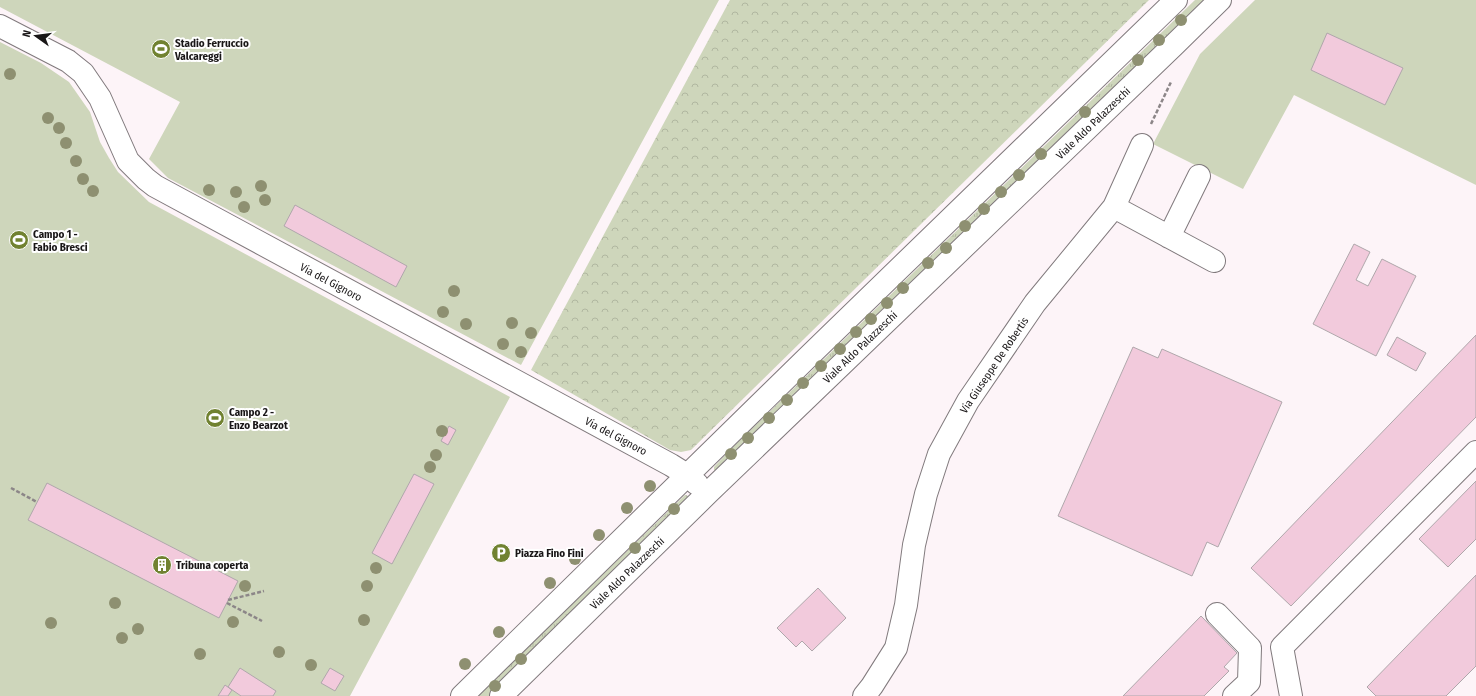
<svg xmlns="http://www.w3.org/2000/svg" width="1476" height="696" font-family="'Fira Sans Condensed',sans-serif">
<defs>
<pattern id="grass-tufts" width="24" height="20" patternUnits="userSpaceOnUse"><rect width="24" height="20" fill="#ced6bb"/><path d="M3 7l-1-3M5 7V3M7 7l1-3M15 17l-1-3M17 17v-4M19 17l1-3" fill="none" stroke="#b0b7a0"/></pattern>
<pattern id="park-crowns" width="20" height="18" patternUnits="userSpaceOnUse"><rect width="20" height="18" fill="#ced6bb"/><path d="M2 6a3 3 0 1 1 6 0M12 15a3 3 0 1 1 6 0" fill="none" stroke="#b0b7a0"/></pattern>
</defs>
<rect width="100%" height="100%" fill="#fdf4f8"/>
<path fill="url(#grass-tufts)" d="M 1195,0 L 1206,0 L 717,472 L 714,470 L 714,467 L 734,446 Z
M 685,495 L 686,495 L 690,497 L 686,503 L 489,696 L 477,696 Z"/>
<path fill="url(#park-crowns)" d="M 730,0 L 1149,0 L 691,450 L 681,452 L 670,450 L 531,370 Z"/>
<path fill="#ced6bb" d="M 0,0 L 719,0 L 521,365 L 168,178 L 149,159 L 180,102 L 0,7 Z
M 1255,0 L 1476,0 L 1476,185 L 1294,95 L 1243,189 L 1153,144 L 1200,54 Z
M 0,42 L 41,63 L 69,82 L 90,112 L 100,142 L 109,158 L 118,172 L 149,202 L 510,397 L 350,696 L 0,696 Z"/>
<path fill="#f2cadc" stroke="#afa7ab" d="M 1327,33 L 1403,68 L 1385,105 L 1311,70 Z
M 295,205 L 407,266 L 396,287 L 284,226 Z
M 1354,244 L 1370,252 L 1356,280 L 1368,286 L 1382,259 L 1416,276 L 1376,356 L 1313,324 Z
M 1476,335 L 1476,417 L 1291,606 L 1251,568 Z
M 1397,337 L 1426,353 L 1416,371 L 1387,355 Z
M 1133,347 L 1158,358 L 1162,349 L 1282,402 L 1218,547 L 1207,542 L 1192,576 L 1058,516 Z
M 449,426 L 456,430 L 448,445 L 441,441 Z
M 414,474 L 434,484 L 392,564 L 372,553 Z
M 1476,481 L 1476,539 L 1448,567 L 1419,539 Z
M 47,483 L 238,581 L 219,618 L 28,520 Z
M 1476,575 L 1476,666 L 1446,696 L 1376,696 L 1367,687 Z
M 818,588 L 846,618 L 812,651 L 802,641 L 796,647 L 777,628 Z
M 1201,616 L 1237,653 L 1224,667 L 1229,671 L 1204,696 L 1123,696 Z
M 240,668 L 276,691 L 273,696 L 241,696 L 228,687 Z
M 330,668 L 344,676 L 335,691 L 321,683 Z
M 225,685 L 232,690 L 228,696 L 218,696 Z"/>
<g fill="none" stroke-linecap="round" stroke-linejoin="round">
<defs>
<path id="minor" d="M 0,26 L 68,61 L 83,73 L 100,98 L 128,161 L 146,179 L 155,186 L 671,465 L 687,475 L 697,484
M 1114,207 L 1214,261
M 1169,237 L 1199,176
M 1217,614 L 1250,648 L 1249,682 L 1234,696
M 462,696 L 809,356 L 1176,0
M 501,696 L 708,493 L 1174,45 L 1220,0
M 864,696 L 872,686 L 896,648 L 906,605 L 914,545 L 926,494 L 939,454 L 968,401 L 1035,303 L 1114,207 L 1142,145
M 1291,696 L 1282,647 L 1476,452"/>
</defs>
<use href="#minor" stroke="#817a7d" stroke-width="24"/>
<path stroke="#8c8688" stroke-width="2.5" stroke-dasharray="4 2" stroke-linecap="butt" d="M 1151,124 L 1171,82
M 11,488 L 37,502
M 228,600 L 264,591
M 227,603 L 262,621"/>
<use href="#minor" stroke="#fff" stroke-width="22"/>
</g>
<g fill="#8e9071">
<circle cx="1181" cy="20" r="6"/>
<circle cx="1159" cy="40" r="6"/>
<circle cx="1138" cy="60" r="6"/>
<circle cx="10" cy="74" r="6"/>
<circle cx="1085" cy="112" r="6"/>
<circle cx="48" cy="118" r="6"/>
<circle cx="59" cy="128" r="6"/>
<circle cx="66" cy="143" r="6"/>
<circle cx="1041" cy="154" r="6"/>
<circle cx="76" cy="161" r="6"/>
<circle cx="1019" cy="175" r="6"/>
<circle cx="83" cy="179" r="6"/>
<circle cx="261" cy="186" r="6"/>
<circle cx="209" cy="190" r="6"/>
<circle cx="93" cy="191" r="6"/>
<circle cx="236" cy="192" r="6"/>
<circle cx="1001" cy="192" r="6"/>
<circle cx="265" cy="200" r="6"/>
<circle cx="244" cy="207" r="6"/>
<circle cx="984" cy="209" r="6"/>
<circle cx="965" cy="226" r="6"/>
<circle cx="946" cy="248" r="6"/>
<circle cx="928" cy="263" r="6"/>
<circle cx="903" cy="288" r="6"/>
<circle cx="454" cy="291" r="6"/>
<circle cx="887" cy="303" r="6"/>
<circle cx="443" cy="312" r="6"/>
<circle cx="871" cy="319" r="6"/>
<circle cx="512" cy="323" r="6"/>
<circle cx="466" cy="324" r="6"/>
<circle cx="856" cy="332" r="6"/>
<circle cx="531" cy="333" r="6"/>
<circle cx="503" cy="344" r="6"/>
<circle cx="840" cy="349" r="6"/>
<circle cx="521" cy="352" r="6"/>
<circle cx="821" cy="366" r="6"/>
<circle cx="803" cy="383" r="6"/>
<circle cx="787" cy="400" r="6"/>
<circle cx="769" cy="418" r="6"/>
<circle cx="442" cy="431" r="6"/>
<circle cx="748" cy="438" r="6"/>
<circle cx="731" cy="454" r="6"/>
<circle cx="436" cy="455" r="6"/>
<circle cx="430" cy="467" r="6"/>
<circle cx="650" cy="486" r="6"/>
<circle cx="627" cy="508" r="6"/>
<circle cx="674" cy="509" r="6"/>
<circle cx="599" cy="535" r="6"/>
<circle cx="635" cy="548" r="6"/>
<circle cx="575" cy="559" r="6"/>
<circle cx="376" cy="568" r="6"/>
<circle cx="550" cy="583" r="6"/>
<circle cx="245" cy="586" r="6"/>
<circle cx="367" cy="586" r="6"/>
<circle cx="115" cy="603" r="6"/>
<circle cx="364" cy="620" r="6"/>
<circle cx="233" cy="622" r="6"/>
<circle cx="51" cy="623" r="6"/>
<circle cx="138" cy="629" r="6"/>
<circle cx="499" cy="632" r="6"/>
<circle cx="122" cy="638" r="6"/>
<circle cx="279" cy="652" r="6"/>
<circle cx="200" cy="654" r="6"/>
<circle cx="521" cy="659" r="6"/>
<circle cx="465" cy="664" r="6"/>
<circle cx="311" cy="665" r="6"/>
<circle cx="495" cy="686" r="6"/>
</g>
<defs>
<symbol id="stadium-disc" viewBox="-11 -11 22 22"><circle r="9.5" fill="#718231" stroke="#fff"/><path d="M0-5a6.5 5 0 1 0 0 10a6.5 5 0 1 0 0-10ZM-3.5-1.8h7v3.6h-7Z" fill="#fff"/></symbol>
<symbol id="parking-disc" viewBox="-11 -11 22 22"><circle r="9.5" fill="#718231" stroke="#fff"/><path d="M-3.5-5.5H1a3.5 3.5 0 0 1 0 7H-1V5.5H-3.5ZM-1-3.4V-.6H.8a1.4 1.4 0 0 0 0-2.8Z" fill="#fff"/></symbol>
<symbol id="building-disc" viewBox="-11 -11 22 22"><circle r="9.5" fill="#718231" stroke="#fff"/><path d="M-4-6H4V6H1V3H-1V6H-4ZM-2.5-4.3h1.7v1.8h-1.7ZM.8-4.3h1.7v1.8H.8ZM-2.5-1h1.7V.8h-1.7ZM.8-1h1.7V.8H.8Z" fill="#fff"/></symbol>
</defs>
<g fill-rule="evenodd">
<use href="#stadium-disc" x="150" y="38" width="22" height="22"/>
<use href="#stadium-disc" x="8" y="229" width="22" height="22"/>
<use href="#stadium-disc" x="204" y="407" width="22" height="22"/>
<use href="#parking-disc" x="490" y="542" width="22" height="22"/>
<use href="#building-disc" x="151" y="554" width="22" height="22"/>
</g>
<g text-anchor="middle" stroke-width="4" stroke-linejoin="round" paint-order="stroke">
<g font-size="11" font-weight="bold" fill="#191617" stroke="#fff" text-anchor="start">
<text x="175" y="47">Stadio Ferruccio<tspan x="175" dy="13">Valcareggi</tspan></text>
<text x="33" y="238">Campo 1 -<tspan x="33" dy="13">Fabio Bresci</tspan></text>
<text x="229" y="416">Campo 2 -<tspan x="229" dy="13">Enzo Bearzot</tspan></text>
<text x="515" y="557">Piazza Fino Fini</text>
<text x="176" y="569">Tribuna coperta</text>
</g>
<g font-size="11" fill="#191617" stroke="#fff">
<text transform="translate(1093 123) rotate(-44)" y="4">Viale Aldo Palazzeschi</text>
<text transform="translate(331 282) rotate(28)" y="4">Via del Gignoro</text>
<text transform="translate(860 347) rotate(-44)" y="4">Viale Aldo Palazzeschi</text>
<text transform="translate(994 365) rotate(-56)" y="4">Via Giuseppe De Robertis</text>
<text transform="translate(616 436) rotate(28)" y="4">Via del Gignoro</text>
<text transform="translate(627 573) rotate(-44)" y="4">Viale Aldo Palazzeschi</text>
</g>
</g>
<g transform="translate(36 36) rotate(284)" stroke="#ffffff" stroke-width="3" paint-order="stroke">
<path d="M0-3L7 15L0 10L-7 15Z" fill="#191617"/>
<text y="-6" font-size="11" font-weight="bold" text-anchor="middle" fill="#191617">N</text>
</g>
</svg>
